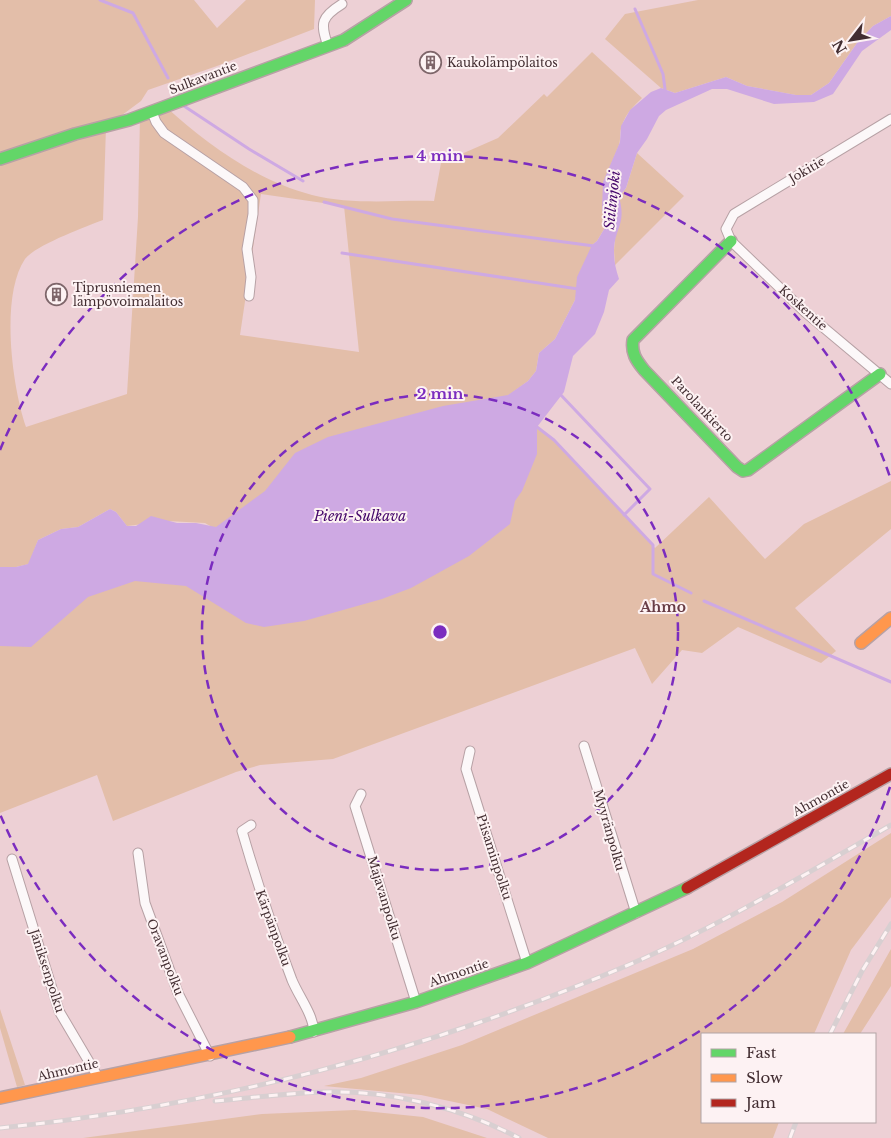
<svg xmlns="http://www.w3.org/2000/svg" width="891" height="1138" font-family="'Libre Baskerville',serif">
<rect width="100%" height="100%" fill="#edd0d5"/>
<path fill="#e3bea9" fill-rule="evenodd" d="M 0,0 L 194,0 L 217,28 L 246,0 L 315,0 L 314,29 L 217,66 L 148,90 L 141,101 L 106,127 L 103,220 C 85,227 36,245 25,259 C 0,296 12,386 26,427 L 127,394 L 138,217 L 140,116 L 166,107 C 207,144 257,181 312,195 C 350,205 395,200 434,201 L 441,163 L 498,138 L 544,94 L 547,97 L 592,52 L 642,98 C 634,106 625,114 622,126 C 619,132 621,139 619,145 C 606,177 598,190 606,226 L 597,241 L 592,245 L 575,300 L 555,339 L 539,353 L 536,371 L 528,381 L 509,395 L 235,540 L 205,523 L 168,521 L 127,526 L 116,512 L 110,509 L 78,527 L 61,529 L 38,540 L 29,564 L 16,567 L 0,567 ZM 261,194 L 344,206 L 359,352 L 240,335 Z
M 698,0 L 891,0 L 891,16 L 873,26 L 857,43 L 829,83 L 811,95 L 796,95 L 747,86 L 726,77 L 675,93 L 661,88 L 605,39 L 625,14 Z
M 637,153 L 684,196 L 615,265 L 614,250 L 619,197 L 626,188 Z
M 537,427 L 554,440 L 655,548 L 709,497 L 765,559 L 804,524 L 891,481 L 891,529 L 795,608 L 836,651 L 821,663 L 738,627 L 702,653 L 682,650 L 652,684 L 635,648 L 333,759 L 260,765 L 236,772 L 113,821 L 97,775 L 0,813 L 0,621 Z
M 891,833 L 891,897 L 851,950 L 814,1034 L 702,1034 L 702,1122 L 779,1122 L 773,1138 L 548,1138 L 487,1109 L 421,1095 L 324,1086 L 361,1078 L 462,1045 L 693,949 L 782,902 Z
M 891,949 L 891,986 L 860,1034 L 843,1034 Z
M 0,1009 L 25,1085 L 17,1087 L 0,1028 Z
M 355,1110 L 423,1117 L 487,1138 L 83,1138 L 262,1114 Z"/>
<path fill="#cea9e3" d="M 891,16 L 891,30 L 862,51 L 833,94 L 814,102 L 774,104 L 727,89 L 712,89 L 666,110 L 659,116 L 647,139 L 637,153 L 626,188 L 619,197 C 627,225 614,228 614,252 C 614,262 616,270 619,279 L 609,290 L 604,312 L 595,334 L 573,356 L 564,392 L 537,427 L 537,454 L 522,491 L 515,501 L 510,524 L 469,556 L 411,588 L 382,599 L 304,621 L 264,627 L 246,623 L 186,586 L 135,581 L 88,597 L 31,647 L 0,646 L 0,567 L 16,567 L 28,564 L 38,540 L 61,529 L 78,527 L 110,509 L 116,512 L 127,526 L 136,526 L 151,516 L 177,523 L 196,523 L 216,527 L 265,491 L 295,453 L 328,437 L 443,406 L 508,395 L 528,381 L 536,371 L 539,353 L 555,339 L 575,300 L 577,277 L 592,245 L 597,241 L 606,226 L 602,209 L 603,182 L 620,142 L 621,126 L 630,110 L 651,92 L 661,88 L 675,93 L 726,77 L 747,86 L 796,95 L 811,95 L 829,83 L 857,43 L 873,26 Z"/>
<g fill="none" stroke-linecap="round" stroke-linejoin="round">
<path stroke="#cea9e3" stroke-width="3" d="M 100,0 L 133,13 L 168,78
M 635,9 L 663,74 L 665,89
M 184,106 L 249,149 L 303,181
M 324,202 L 392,219 L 594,246
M 342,253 L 578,289
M 559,393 L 650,489 L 624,515
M 537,427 L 554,440 L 653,545 L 653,574 L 691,593
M 704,601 L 891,682"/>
<defs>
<path id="street" d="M 328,46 C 320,23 321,17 342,4
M 152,112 L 156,122 L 164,133 L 243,187 L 253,200 L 253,214 L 247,249 L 251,277 L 249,296
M 891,119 L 734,214 L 726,229 L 731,241 L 805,312 L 891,384
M 584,746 L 636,913
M 470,751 L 466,769 L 527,963
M 361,794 L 355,806 L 416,1002
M 251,825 L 242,831 C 257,883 273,930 292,980 C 299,997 313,1014 314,1032
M 138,853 L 145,903 L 178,993 L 210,1056
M 12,859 L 59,1011 L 98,1077"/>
<path id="fast" d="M 0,159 L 75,134 L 129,120 L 344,40 L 406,0
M 731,241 L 633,340 C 631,353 636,360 644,370 L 737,467 L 743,471 L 748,470 L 880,374
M 290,1037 L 416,1002 L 527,963 L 687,888"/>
<path id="slow" d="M 861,643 L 891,618
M 0,1098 L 290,1037"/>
<path id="jam" d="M 687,888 L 891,774"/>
</defs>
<use href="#street" stroke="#b7a1a5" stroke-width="11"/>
<use href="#fast" stroke="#b7a1a5" stroke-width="14"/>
<use href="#slow" stroke="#b7a1a5" stroke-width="14"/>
<use href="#jam" stroke="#b7a1a5" stroke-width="14"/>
<use href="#street" stroke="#fcf8f9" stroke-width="9"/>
<use href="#fast" stroke="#63d668" stroke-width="11"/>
<use href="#slow" stroke="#ff974d" stroke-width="11"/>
<use href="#jam" stroke="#b3261e" stroke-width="11"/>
<defs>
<path id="rail" d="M 830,1034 L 862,971 L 891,924
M 215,1101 C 251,1098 288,1093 325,1092 C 390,1090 462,1108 519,1138
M 0,1128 C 216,1106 426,1051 626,966 C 718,927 804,875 891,825
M 790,1138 L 796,1122"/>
</defs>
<use href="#rail" stroke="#d8cfd1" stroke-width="5"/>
<use href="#rail" stroke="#fdf2f3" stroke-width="3" stroke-dasharray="9" stroke-linecap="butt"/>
</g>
<g fill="none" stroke="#7b2cbf" stroke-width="2.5" stroke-dasharray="9 6">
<circle cx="440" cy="632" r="238"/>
<path d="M890 787A476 476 0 0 1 0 814M0 450A476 476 0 0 1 890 477"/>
</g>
<defs>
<symbol id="building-ring" viewBox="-11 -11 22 22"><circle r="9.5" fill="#fdf2f3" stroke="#7e666a" stroke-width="1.5"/><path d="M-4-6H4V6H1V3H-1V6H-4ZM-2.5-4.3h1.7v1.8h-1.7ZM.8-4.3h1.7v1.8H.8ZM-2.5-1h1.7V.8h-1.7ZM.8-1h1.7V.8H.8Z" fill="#7e666a"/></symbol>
</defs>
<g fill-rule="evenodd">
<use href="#building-ring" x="418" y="50" width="25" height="25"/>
<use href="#building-ring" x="44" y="282" width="25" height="25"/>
</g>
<g text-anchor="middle" stroke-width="4" stroke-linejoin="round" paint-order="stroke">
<g font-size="12" fill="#422d31" stroke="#fdf2f3" text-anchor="start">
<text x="447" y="67">Kaukolämpölaitos</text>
<text x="73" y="292">Tiprusniemen<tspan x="73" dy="14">lämpövoimalaitos</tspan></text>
</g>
<g font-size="12" fill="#422d31" stroke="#fdf2f3">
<text transform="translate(203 78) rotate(-21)" y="4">Sulkavantie</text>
<text transform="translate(807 170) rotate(-30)" y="4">Jokitie</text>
<text transform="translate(803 308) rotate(42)" y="4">Koskentie</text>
<text transform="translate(702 409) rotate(47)" y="4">Parolankierto</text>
<text transform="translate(821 798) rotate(-29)" y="4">Ahmontie</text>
<text transform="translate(609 830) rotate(74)" y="4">Myyränpolku</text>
<text transform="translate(494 857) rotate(72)" y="4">Piisaminpolku</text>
<text transform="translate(384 898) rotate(73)" y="4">Majavanpolku</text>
<text transform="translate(273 928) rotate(70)" y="4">Kärpänpolku</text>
<text transform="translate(165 957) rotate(69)" y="4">Oravanpolku</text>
<text transform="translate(47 971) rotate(72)" y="4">Jäniksenpolku</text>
<text transform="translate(459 973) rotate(-19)" y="4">Ahmontie</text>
<text transform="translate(68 1070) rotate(-13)" y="4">Ahmontie</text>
</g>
<g font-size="14" font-style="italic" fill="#44066a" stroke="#fdf2f3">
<text transform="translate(612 200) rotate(-84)" y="5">Siilinjoki</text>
<text x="360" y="521">Pieni-Sulkava</text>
</g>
<g font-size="14" font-weight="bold" fill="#683c45" stroke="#fdf2f3">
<text x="663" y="612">Ahmo</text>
</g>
</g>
<circle cx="440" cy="632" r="8" fill="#7b2cbf" stroke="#fdf2f3" stroke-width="2.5"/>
<g font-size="15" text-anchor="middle" font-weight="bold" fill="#7b2cbf" stroke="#fdf2f3" stroke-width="4" stroke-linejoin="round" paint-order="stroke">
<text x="440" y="161">4 min</text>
<text x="440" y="399">2 min</text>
</g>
<rect x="701" y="1033" width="175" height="90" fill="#fdf2f3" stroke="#b2a3a5"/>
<rect x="711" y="1049" width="25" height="8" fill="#63d668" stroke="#b2a3a5"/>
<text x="746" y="1058" font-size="15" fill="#422d31">Fast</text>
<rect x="711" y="1074" width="25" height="8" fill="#ff974d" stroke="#b2a3a5"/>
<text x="746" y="1083" font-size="15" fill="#422d31">Slow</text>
<rect x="711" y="1099" width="25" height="8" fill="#b3261e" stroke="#b2a3a5"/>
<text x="746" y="1108" font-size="15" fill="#422d31">Jam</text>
<g transform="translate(851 40) rotate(239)" stroke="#fdf2f3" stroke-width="4" paint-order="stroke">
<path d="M0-4L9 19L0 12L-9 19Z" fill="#422d31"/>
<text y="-8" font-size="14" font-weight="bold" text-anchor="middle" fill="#422d31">N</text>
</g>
</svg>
